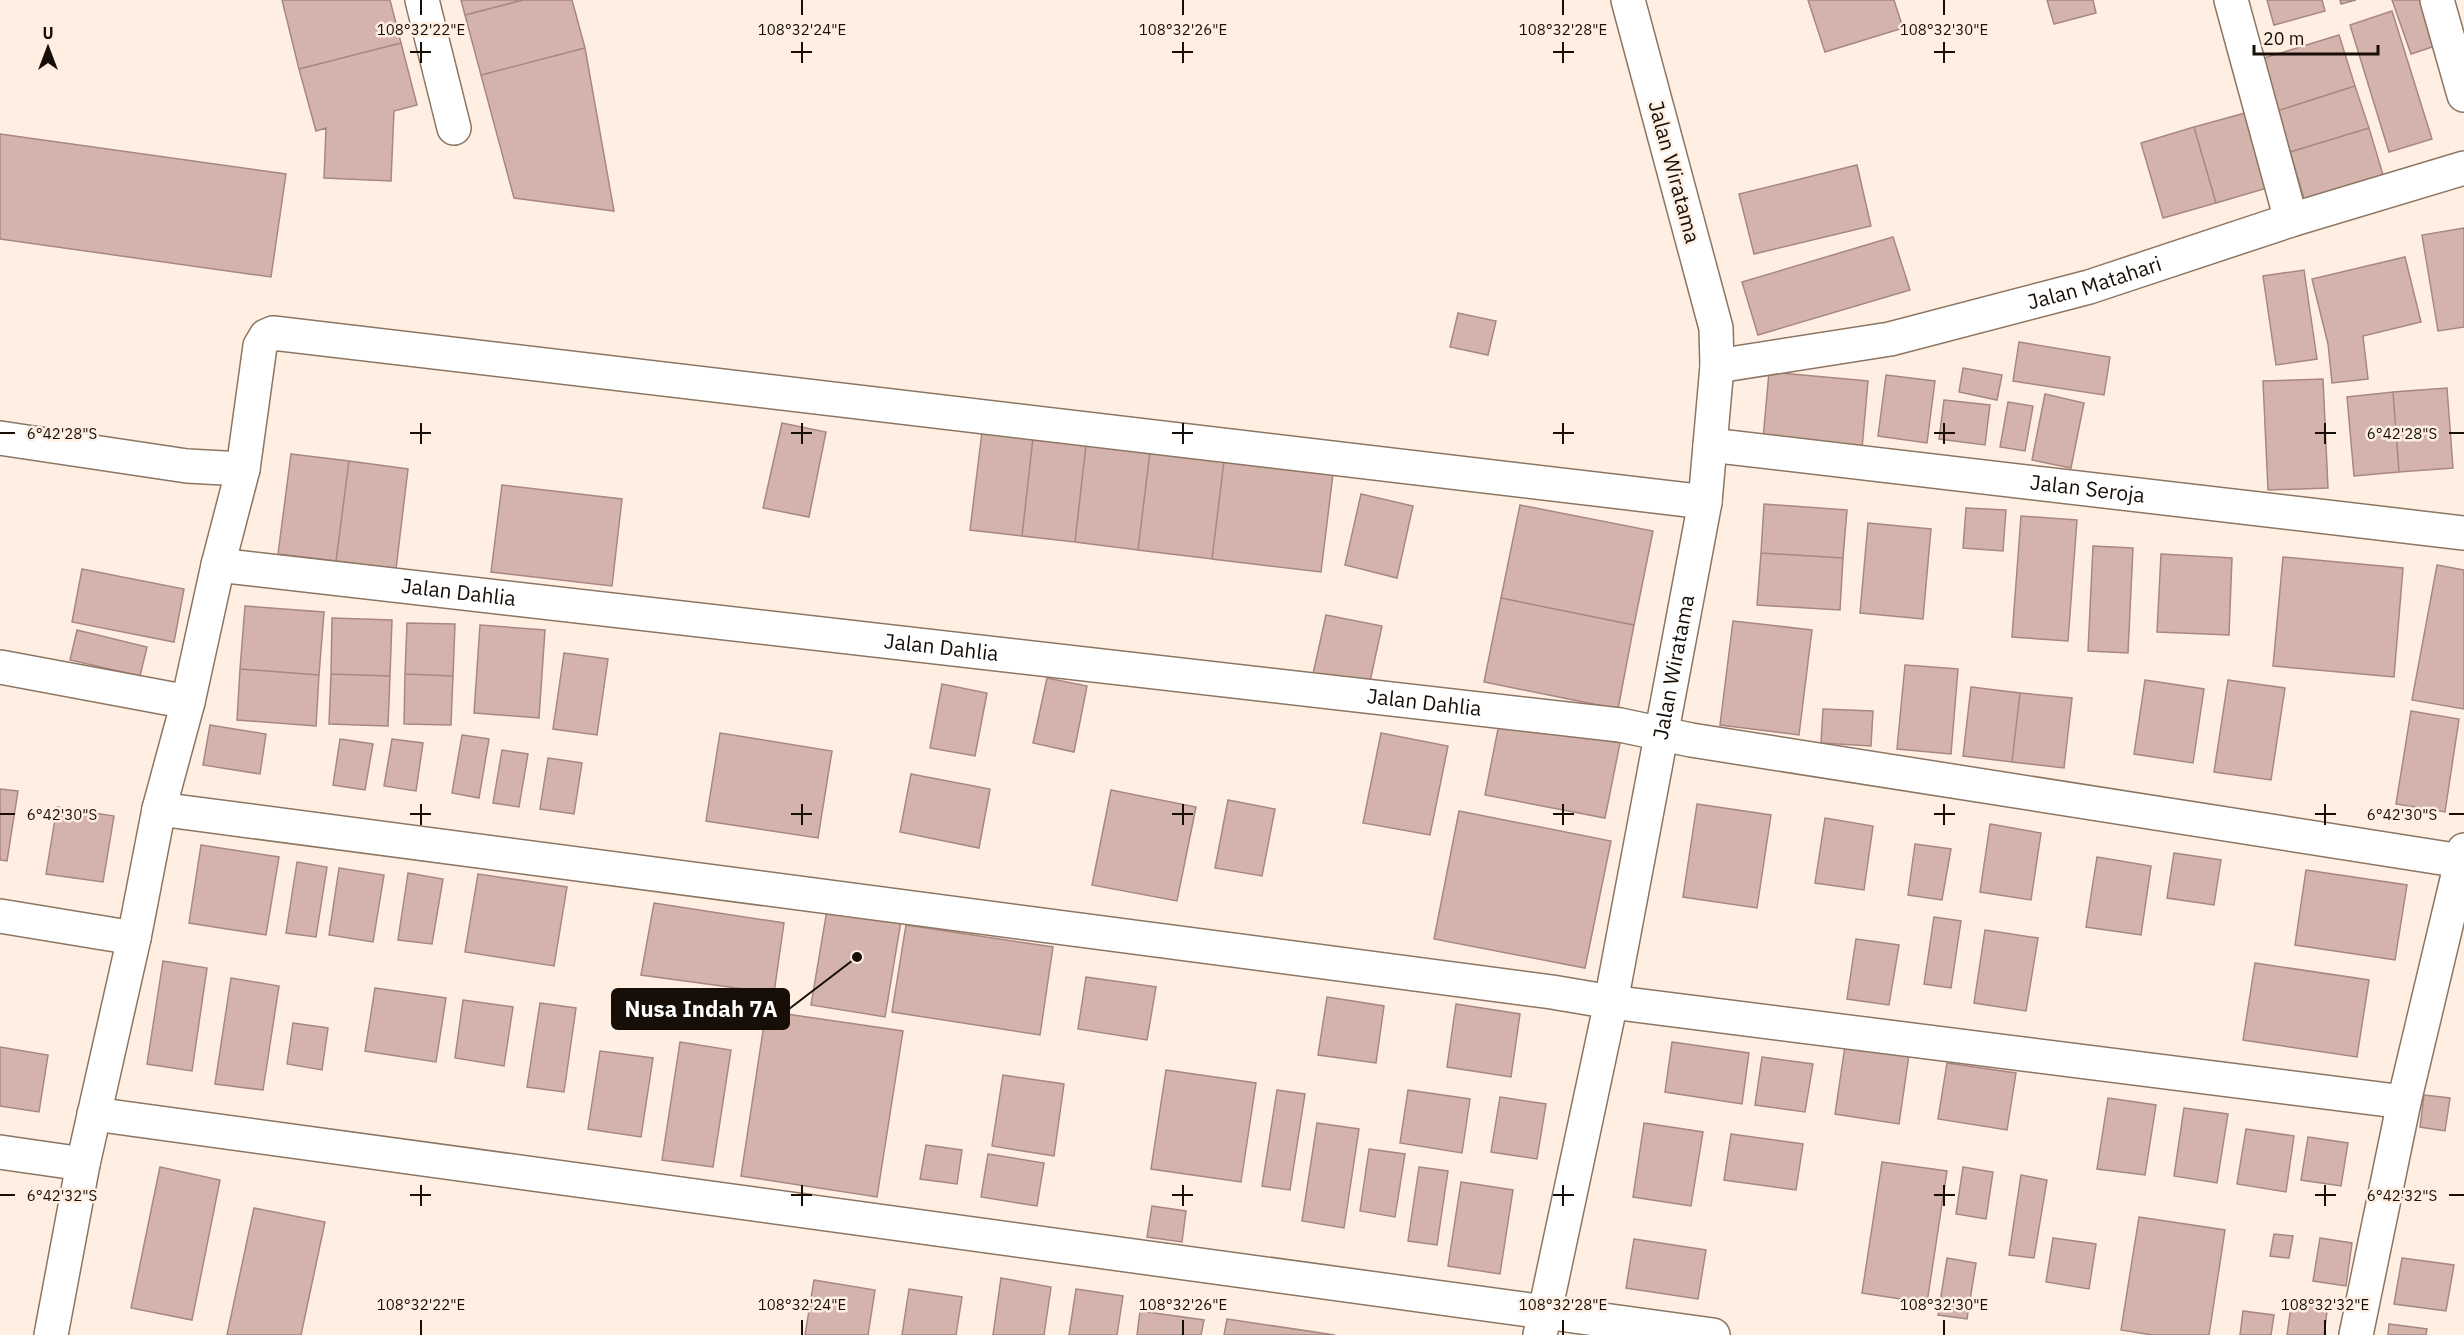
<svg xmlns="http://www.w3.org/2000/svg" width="2464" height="1335" font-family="'IBM Plex Sans',sans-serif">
<rect width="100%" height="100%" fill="#ffefe2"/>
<path fill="#d5b3ad" stroke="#a88782" stroke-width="1.5" d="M 282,0 L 390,0 L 401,43 L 299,69 Z
M 461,0 L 523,0 L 465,15 Z
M 523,0 L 572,0 L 585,48 L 481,75 L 465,15 Z
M 1808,0 L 1894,0 L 1903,28 L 1825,52 Z
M 2047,0 L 2093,0 L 2096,13 L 2054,24 Z
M 2267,0 L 2322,0 L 2325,11 L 2274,25 Z
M 2340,0 L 2356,0 L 2341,4 Z
M 2392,0 L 2428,0 L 2444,43 L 2411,54 Z
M 2392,11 L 2432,139 L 2389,152 L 2350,25 Z
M 2339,35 L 2355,86 L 2277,111 L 2261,59 Z
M 401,43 L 417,105 L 394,111 L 391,181 L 324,178 L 326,128 L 316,131 L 299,69 Z
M 585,48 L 614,211 L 514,198 L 481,75 Z
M 2355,86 L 2369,128 L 2290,152 L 2277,111 Z
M 2245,113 L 2267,188 L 2216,203 L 2194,127 Z
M 2194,127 L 2216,203 L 2163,218 L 2141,143 Z
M 2369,128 L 2386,185 L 2307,209 L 2290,152 Z
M 0,134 L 286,174 L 271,277 L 0,239 Z
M 1857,165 L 1871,226 L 1754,254 L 1739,194 Z
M 2464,228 L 2464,327 L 2438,331 L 2422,235 Z
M 1893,237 L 1910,290 L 1758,335 L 1742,282 Z
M 2405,257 L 2421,322 L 2363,336 L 2368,379 L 2332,383 L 2328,344 L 2312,279 Z
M 2304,270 L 2317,359 L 2276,365 L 2263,276 Z
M 1458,313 L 1496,321 L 1488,355 L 1450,347 Z
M 2019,342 L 2110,357 L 2104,395 L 2013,381 Z
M 1963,368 L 2002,375 L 1997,400 L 1959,392 Z
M 1769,372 L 1868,381 L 1862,449 L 1763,439 Z
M 1886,375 L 1935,381 L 1927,443 L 1878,436 Z
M 2323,379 L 2328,488 L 2268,490 L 2263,381 Z
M 2447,388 L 2453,468 L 2399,472 L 2393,392 Z
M 2393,392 L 2399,472 L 2354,476 L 2347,397 Z
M 2045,394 L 2084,403 L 2071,468 L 2032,460 Z
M 1944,400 L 1990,405 L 1985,445 L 1939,439 Z
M 2008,402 L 2033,406 L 2025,451 L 2000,447 Z
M 782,423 L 826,432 L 809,517 L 763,508 Z
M 982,432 L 1033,438 L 1022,536 L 970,530 Z
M 1033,438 L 1086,445 L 1075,542 L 1022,536 Z
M 1086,445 L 1150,452 L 1138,550 L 1075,542 Z
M 1150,452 L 1224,461 L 1212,559 L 1138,550 Z
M 291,454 L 349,461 L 336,561 L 278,554 Z
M 349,461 L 408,469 L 396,569 L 336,561 Z
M 1224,461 L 1333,474 L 1321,572 L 1212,559 Z
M 502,485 L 622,499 L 612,586 L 491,572 Z
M 1361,494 L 1413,506 L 1397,578 L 1345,565 Z
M 1764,504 L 1847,510 L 1843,558 L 1761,553 Z
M 1520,505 L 1653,531 L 1634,625 L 1501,598 Z
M 1966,508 L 2006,510 L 2003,551 L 1963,548 Z
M 2021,516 L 2077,520 L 2068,641 L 2012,637 Z
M 1868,523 L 1931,529 L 1923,619 L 1860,613 Z
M 2093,546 L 2133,548 L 2128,653 L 2088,651 Z
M 1761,553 L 1843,558 L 1840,610 L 1757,605 Z
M 2161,554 L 2232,558 L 2229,635 L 2157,632 Z
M 2283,557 L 2403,568 L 2394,677 L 2273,666 Z
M 2437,565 L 2464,570 L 2464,709 L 2412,700 Z
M 82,569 L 184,589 L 174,642 L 72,622 Z
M 1501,598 L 1634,625 L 1618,709 L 1484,682 Z
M 245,606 L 324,612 L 319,675 L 240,669 Z
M 1326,615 L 1382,626 L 1369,686 L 1313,674 Z
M 332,618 L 392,620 L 390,676 L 331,674 Z
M 1733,621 L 1812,630 L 1799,735 L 1720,725 Z
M 407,623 L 455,624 L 453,676 L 405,674 Z
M 480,625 L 545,630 L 539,718 L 474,713 Z
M 77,630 L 147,647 L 140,676 L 70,660 Z
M 564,653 L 608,659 L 597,735 L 553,729 Z
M 1905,665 L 1958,669 L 1951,754 L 1897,749 Z
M 240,669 L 319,675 L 316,726 L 237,720 Z
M 331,674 L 390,676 L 388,726 L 329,724 Z
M 405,674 L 453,676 L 451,725 L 404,724 Z
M 1047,678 L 1087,686 L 1074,752 L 1033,743 Z
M 2145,680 L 2204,689 L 2193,763 L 2134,754 Z
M 2228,680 L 2285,688 L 2271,780 L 2214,772 Z
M 942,684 L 987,693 L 975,756 L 930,748 Z
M 1971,687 L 2020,693 L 2012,762 L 1963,756 Z
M 2020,693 L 2072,698 L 2064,768 L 2012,762 Z
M 1823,709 L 1873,711 L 1871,746 L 1821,743 Z
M 2411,711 L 2459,719 L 2445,812 L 2396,804 Z
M 1500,719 L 1620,743 L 1605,818 L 1485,795 Z
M 210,725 L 266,734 L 260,774 L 203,765 Z
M 720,733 L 832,751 L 818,838 L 706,821 Z
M 1381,733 L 1448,746 L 1430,835 L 1363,823 Z
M 462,735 L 489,739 L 479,798 L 452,793 Z
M 340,739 L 373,744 L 365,790 L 333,785 Z
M 392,739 L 423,743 L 416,791 L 384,786 Z
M 502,750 L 528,754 L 519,807 L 493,803 Z
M 548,758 L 582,763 L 574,814 L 540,809 Z
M 911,774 L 990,789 L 979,848 L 900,832 Z
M 0,789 L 18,791 L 7,861 L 0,860 Z
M 1111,790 L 1196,807 L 1177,901 L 1092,885 Z
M 1228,800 L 1275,809 L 1262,876 L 1215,868 Z
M 1697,804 L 1771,815 L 1757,908 L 1683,897 Z
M 57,807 L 114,816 L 103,882 L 46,874 Z
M 1459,811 L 1611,841 L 1585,968 L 1434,939 Z
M 1825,818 L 1873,826 L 1864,890 L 1815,883 Z
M 1990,824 L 2041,833 L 2031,900 L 1980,892 Z
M 1915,844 L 1951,849 L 1942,900 L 1908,895 Z
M 201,845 L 279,857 L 266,935 L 189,923 Z
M 2174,853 L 2221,860 L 2214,905 L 2167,898 Z
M 2097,857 L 2151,866 L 2141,935 L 2086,927 Z
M 297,862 L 327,867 L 316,937 L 286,933 Z
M 339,868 L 384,875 L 373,942 L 329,935 Z
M 2306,870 L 2407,885 L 2395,960 L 2295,945 Z
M 408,873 L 443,879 L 432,944 L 398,940 Z
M 478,874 L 567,887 L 554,966 L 465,952 Z
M 829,898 L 903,909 L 885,1017 L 811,1005 Z
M 654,903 L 784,923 L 774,993 L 641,975 Z
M 1934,917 L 1961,921 L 1951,988 L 1924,984 Z
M 906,925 L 1053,947 L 1040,1035 L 892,1012 Z
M 1985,930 L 2038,938 L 2026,1011 L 1974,1003 Z
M 1856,939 L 1899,945 L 1889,1005 L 1847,999 Z
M 163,961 L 207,968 L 192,1071 L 147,1064 Z
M 2255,963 L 2369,980 L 2357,1057 L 2243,1040 Z
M 1086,977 L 1156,987 L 1147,1040 L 1078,1029 Z
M 231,978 L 279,986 L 263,1090 L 215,1084 Z
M 375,988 L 446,998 L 436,1062 L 365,1051 Z
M 1327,997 L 1384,1006 L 1376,1063 L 1318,1055 Z
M 463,1000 L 513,1007 L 504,1066 L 455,1058 Z
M 540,1003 L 576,1008 L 564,1092 L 527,1087 Z
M 1456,1004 L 1520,1014 L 1511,1077 L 1447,1067 Z
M 766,1011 L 903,1031 L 877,1197 L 741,1176 Z
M 293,1023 L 328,1028 L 322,1070 L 287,1064 Z
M 680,1042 L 731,1050 L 713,1167 L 662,1160 Z
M 1672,1042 L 1749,1053 L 1742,1104 L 1665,1092 Z
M 1845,1046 L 1909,1055 L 1899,1124 L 1835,1114 Z
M 0,1047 L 48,1055 L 39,1112 L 0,1106 Z
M 600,1051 L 653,1058 L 641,1137 L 588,1129 Z
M 1762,1057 L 1813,1064 L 1805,1112 L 1755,1105 Z
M 1947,1063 L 2016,1073 L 2007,1130 L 1938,1119 Z
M 1166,1070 L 1256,1083 L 1241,1182 L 1151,1169 Z
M 1003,1075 L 1064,1084 L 1054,1156 L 992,1146 Z
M 1277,1090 L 1305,1094 L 1290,1190 L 1262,1186 Z
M 1408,1090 L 1470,1099 L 1462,1153 L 1400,1143 Z
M 2424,1095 L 2450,1098 L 2445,1131 L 2420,1127 Z
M 1500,1097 L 1546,1104 L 1537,1159 L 1491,1152 Z
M 2108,1098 L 2156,1105 L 2145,1175 L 2097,1169 Z
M 2184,1108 L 2228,1114 L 2217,1183 L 2174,1176 Z
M 1317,1123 L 1359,1129 L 1344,1228 L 1302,1221 Z
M 1644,1123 L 1703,1132 L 1691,1206 L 1633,1197 Z
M 2246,1129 L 2294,1136 L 2286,1192 L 2237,1184 Z
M 1731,1134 L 1803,1144 L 1796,1190 L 1724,1180 Z
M 2308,1137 L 2348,1143 L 2341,1186 L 2301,1180 Z
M 926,1145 L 962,1150 L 957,1184 L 920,1179 Z
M 1369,1149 L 1405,1154 L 1395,1217 L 1360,1211 Z
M 988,1154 L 1044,1163 L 1037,1206 L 981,1197 Z
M 1882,1162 L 1947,1171 L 1927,1303 L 1862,1293 Z
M 160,1167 L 220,1180 L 192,1320 L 131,1308 Z
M 1419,1167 L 1448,1171 L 1437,1245 L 1408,1241 Z
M 1963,1167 L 1993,1172 L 1986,1219 L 1956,1214 Z
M 2021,1175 L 2047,1180 L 2034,1258 L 2009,1255 Z
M 1461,1182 L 1513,1190 L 1500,1274 L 1448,1266 Z
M 1152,1206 L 1186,1211 L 1182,1242 L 1147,1237 Z
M 254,1208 L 325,1222 L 301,1335 L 227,1335 Z
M 2139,1217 L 2225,1230 L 2209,1335 L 2152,1335 L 2121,1330 Z
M 2274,1234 L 2293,1236 L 2289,1258 L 2270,1256 Z
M 2053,1238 L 2096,1244 L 2089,1289 L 2046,1282 Z
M 2320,1238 L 2352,1243 L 2346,1286 L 2313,1281 Z
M 1634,1239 L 1706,1250 L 1698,1299 L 1626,1288 Z
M 1947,1258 L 1976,1263 L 1967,1319 L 1938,1315 Z
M 2402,1258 L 2454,1265 L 2446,1311 L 2394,1304 Z
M 1001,1278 L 1051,1287 L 1044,1335 L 993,1335 Z
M 814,1280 L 875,1290 L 868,1335 L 805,1335 Z
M 909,1289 L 962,1297 L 956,1335 L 902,1335 Z
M 1076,1289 L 1123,1296 L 1117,1335 L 1069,1335 Z
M 2292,1299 L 2328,1304 L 2324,1335 L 2287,1335 Z
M 1140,1311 L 1204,1320 L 1201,1335 L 1137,1335 Z
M 2243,1311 L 2274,1315 L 2271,1335 L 2240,1335 Z
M 1227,1319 L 1335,1335 L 1224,1335 Z
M 2389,1324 L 2427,1329 L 2426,1335 L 2388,1335 Z"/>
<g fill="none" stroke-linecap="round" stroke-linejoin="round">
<defs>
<g id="minor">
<path d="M 422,0 L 454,128"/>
<path d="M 2231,0 L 2291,220"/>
<path d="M 2437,0 L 2464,95"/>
<path id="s1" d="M 1717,366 L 1890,339 L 2089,287 L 2291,220 L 2464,168"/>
<path d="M 0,438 L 187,466 L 243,469"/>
<path id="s2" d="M 1710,445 L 2464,533"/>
<path id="s3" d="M 218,565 L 1620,725 L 1691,740 L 2461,861"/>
<path d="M 0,667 L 188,702"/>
<path d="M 159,809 L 1552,992 L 1611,1002 L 2404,1102"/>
<path d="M 0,916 L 134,938"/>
<path d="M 94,1114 L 1713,1335"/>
<path d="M 0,1152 L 83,1164"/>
<path d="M 51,1335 L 83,1164 L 134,938 L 159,809 L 188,702 L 218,565 L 243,469 L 260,346 L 266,336 L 273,333 L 1705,502"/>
<path id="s4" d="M 1540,1335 L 1611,1002 L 1705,502 L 1717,366 L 1716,328 L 1628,0"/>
<path d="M 2356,1335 L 2404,1102 L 2464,850"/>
</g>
</defs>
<use href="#minor" stroke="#8c7561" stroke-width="36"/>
<use href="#minor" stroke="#fff" stroke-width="33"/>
</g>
<path fill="none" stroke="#170f07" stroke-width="2" d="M 421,0 L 421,15M 802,0 L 802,15M 1183,0 L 1183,15M 1563,0 L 1563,15M 1944,0 L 1944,15M 421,42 L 421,63M 802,42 L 802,63M 1183,42 L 1183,63M 1563,42 L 1563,63M 1944,42 L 1944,63M 410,52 L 431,52M 791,52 L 812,52M 1172,52 L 1193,52M 1553,52 L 1574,52M 1934,52 L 1955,52M 421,423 L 421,444M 802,423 L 802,444M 1183,423 L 1183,444M 1563,423 L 1563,444M 1944,423 L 1944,444M 2325,423 L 2325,444M 0,433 L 15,433M 410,433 L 431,433M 791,433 L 812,433M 1172,433 L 1193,433M 1553,433 L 1574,433M 1934,433 L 1955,433M 2315,433 L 2336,433M 2449,433 L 2464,433M 421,804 L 421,825M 802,804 L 802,825M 1183,804 L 1183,825M 1563,804 L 1563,825M 1944,804 L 1944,825M 2325,804 L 2325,825M 0,814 L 15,814M 410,814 L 431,814M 791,814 L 812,814M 1172,814 L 1193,814M 1553,814 L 1574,814M 1934,814 L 1955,814M 2315,814 L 2336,814M 2449,814 L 2464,814M 421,1185 L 421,1206M 802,1185 L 802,1206M 1183,1185 L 1183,1206M 1563,1185 L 1563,1206M 1944,1185 L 1944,1206M 2325,1185 L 2325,1206M 0,1195 L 15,1195M 410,1195 L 431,1195M 791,1195 L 812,1195M 1172,1195 L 1193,1195M 1553,1195 L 1574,1195M 1934,1195 L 1955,1195M 2315,1195 L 2336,1195M 2449,1195 L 2464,1195M 421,1320 L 421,1335M 802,1320 L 802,1335M 1183,1320 L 1183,1335M 1563,1320 L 1563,1335M 1944,1320 L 1944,1335M 2325,1320 L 2325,1335"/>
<g text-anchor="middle" stroke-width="5" stroke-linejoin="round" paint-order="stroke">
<g font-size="21" fill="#170f07" stroke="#ffefe2">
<text transform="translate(1674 172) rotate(75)" y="7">Jalan Wiratama</text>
<text dy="7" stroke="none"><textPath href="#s1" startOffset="387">Jalan Matahari</textPath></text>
<text dy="7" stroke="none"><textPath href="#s2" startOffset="380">Jalan Seroja</textPath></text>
<text dy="7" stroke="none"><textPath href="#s3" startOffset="242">Jalan Dahlia</textPath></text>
<text dy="7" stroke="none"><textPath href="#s3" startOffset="728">Jalan Dahlia</textPath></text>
<text dy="7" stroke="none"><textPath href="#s4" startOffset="681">Jalan Wiratama</textPath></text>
<text dy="7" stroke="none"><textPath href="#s3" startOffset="1214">Jalan Dahlia</textPath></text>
</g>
</g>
<g font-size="15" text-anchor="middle" fill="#170f07" stroke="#ffefe2" stroke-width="5" stroke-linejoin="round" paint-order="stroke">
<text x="421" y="35">108°32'22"E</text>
<text x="802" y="35">108°32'24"E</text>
<text x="1183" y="35">108°32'26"E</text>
<text x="1563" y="35">108°32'28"E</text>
<text x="1944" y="35">108°32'30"E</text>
<text x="62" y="439">6°42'28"S</text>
<text x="2402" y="439">6°42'28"S</text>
<text x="62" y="820">6°42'30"S</text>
<text x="2402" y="820">6°42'30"S</text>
<text x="62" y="1201">6°42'32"S</text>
<text x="2402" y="1201">6°42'32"S</text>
<text x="421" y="1310">108°32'22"E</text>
<text x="802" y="1310">108°32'24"E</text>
<text x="1183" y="1310">108°32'26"E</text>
<text x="1563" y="1310">108°32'28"E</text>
<text x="1944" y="1310">108°32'30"E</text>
<text x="2325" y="1310">108°32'32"E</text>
</g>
<path fill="none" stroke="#170f07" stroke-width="2" d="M857 957L789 1009"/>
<circle fill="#170f07" stroke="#ffefe2" stroke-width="2" cx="857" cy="957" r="6"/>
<rect fill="#170f07" stroke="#170f07" stroke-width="2" x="612" y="989" width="177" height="40" rx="6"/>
<g font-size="22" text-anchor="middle" font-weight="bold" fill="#fff">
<text x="701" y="1017">Nusa Indah 7A</text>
</g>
<g transform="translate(48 48)" stroke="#ffefe2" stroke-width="4.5" paint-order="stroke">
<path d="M0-4.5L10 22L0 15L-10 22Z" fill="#170f07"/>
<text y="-9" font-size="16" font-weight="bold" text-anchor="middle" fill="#170f07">U</text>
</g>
<path d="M2254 45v9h124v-9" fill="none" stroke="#170f07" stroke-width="3"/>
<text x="2263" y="45" font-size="18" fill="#170f07" stroke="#ffefe2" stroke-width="4.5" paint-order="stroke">20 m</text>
</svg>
